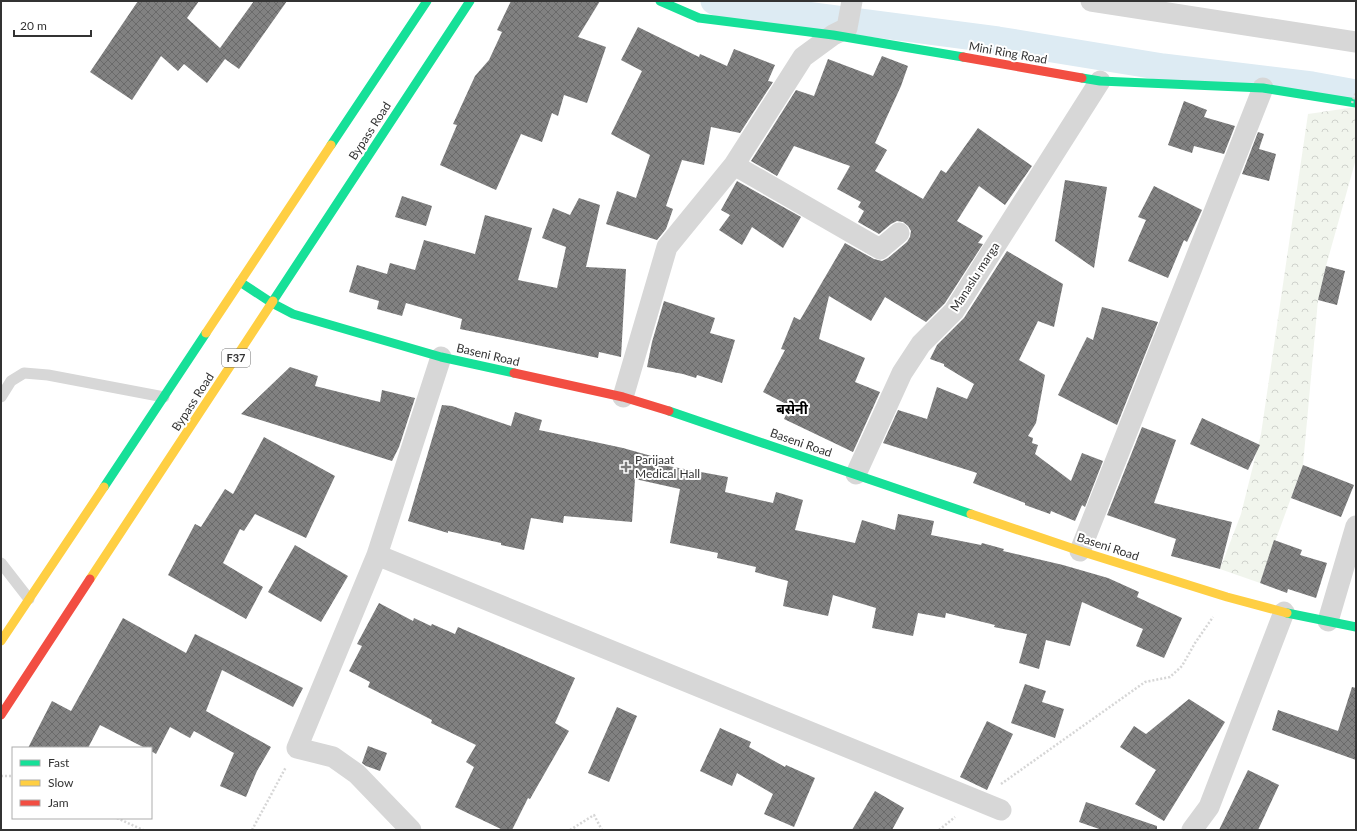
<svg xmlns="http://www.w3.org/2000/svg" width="1357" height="831" font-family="Lato,'Noto Sans Devanagari',sans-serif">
<defs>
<pattern id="park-crowns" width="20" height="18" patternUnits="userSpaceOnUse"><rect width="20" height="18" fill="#f1f5ed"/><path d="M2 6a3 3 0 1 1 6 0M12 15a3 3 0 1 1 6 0" fill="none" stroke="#cfd2cc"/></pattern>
<pattern id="building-cross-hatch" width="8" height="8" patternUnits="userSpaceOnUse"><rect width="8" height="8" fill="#818181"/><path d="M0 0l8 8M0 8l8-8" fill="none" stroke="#6a6a6a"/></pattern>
</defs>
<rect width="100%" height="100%" fill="#fff"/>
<path fill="url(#park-crowns)" d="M 1356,107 L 1356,159 L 1326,266 L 1318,300 L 1303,465 L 1260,583 L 1220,569 L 1241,514 L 1261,434 L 1308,114 Z"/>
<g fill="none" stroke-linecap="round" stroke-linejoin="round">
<path stroke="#ddebf3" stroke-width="27" d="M 714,1 L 722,4 L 998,40 L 1163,67 L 1312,85 L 1356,93"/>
</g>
<path fill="url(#building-cross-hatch)" d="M 138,1 L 199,1 L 187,18 L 220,48 L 254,1 L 287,1 L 239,69 L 225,59 L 207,83 L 184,64 L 178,71 L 161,56 L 132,100 L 90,72 Z
M 511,1 L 600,1 L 578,37 L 606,47 L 587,103 L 564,95 L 558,116 L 552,113 L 542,142 L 521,134 L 496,190 L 440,165 L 457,125 L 453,124 L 475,76 L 489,60 L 502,32 L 497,30 Z
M 638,27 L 699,57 L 700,54 L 727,66 L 734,49 L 775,65 L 768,81 L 773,82 L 740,133 L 711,127 L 704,165 L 682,160 L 666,206 L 673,209 L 666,229 L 657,240 L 606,224 L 617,191 L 636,198 L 650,155 L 611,134 L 642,71 L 621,60 Z
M 882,56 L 908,66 L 901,86 L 875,143 L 887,150 L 875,171 L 923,199 L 941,170 L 946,173 L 978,128 L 1032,166 L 1005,205 L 979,186 L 957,221 L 983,236 L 978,243 L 983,244 L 945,303 L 926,322 L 885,297 L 871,321 L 829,296 L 819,339 L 865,358 L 855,382 L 880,392 L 853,452 L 784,419 L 790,406 L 763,392 L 785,350 L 781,349 L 794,317 L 800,320 L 845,243 L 874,259 L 882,261 L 888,258 L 907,242 L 910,237 L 911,231 L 908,226 L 903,222 L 897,221 L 891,224 L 879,234 L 858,222 L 864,211 L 858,207 L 861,202 L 837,189 L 850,166 L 794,146 L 777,176 L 751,161 L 796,90 L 814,96 L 828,59 L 873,76 Z
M 1184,101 L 1207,110 L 1204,117 L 1235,126 L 1224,154 L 1194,146 L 1192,153 L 1168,145 Z
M 1258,132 L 1264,134 L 1259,149 L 1276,154 L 1269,181 L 1242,174 Z
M 1065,180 L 1107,187 L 1094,268 L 1055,241 Z
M 737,181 L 801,217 L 783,248 L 752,227 L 742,245 L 719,230 L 730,215 L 721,210 Z
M 1154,186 L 1202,210 L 1187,242 L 1184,240 L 1168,278 L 1128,261 L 1146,220 L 1138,217 Z
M 402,196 L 432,206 L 426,226 L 395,217 Z
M 579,198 L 600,205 L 586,267 L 626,269 L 621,357 L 599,352 L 598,358 L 460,329 L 462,319 L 406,303 L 402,316 L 377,309 L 379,301 L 349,292 L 357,265 L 387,274 L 390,263 L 415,270 L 424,240 L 475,254 L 485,215 L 532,228 L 518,280 L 557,288 L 566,247 L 542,238 L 553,208 L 570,215 Z
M 1007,251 L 1063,284 L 1054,327 L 1038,321 L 1019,360 L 1045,375 L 1036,423 L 1028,436 L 1033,438 L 1032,443 L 1038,445 L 1035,454 L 1071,481 L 1082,453 L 1103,461 L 1085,507 L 1082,505 L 1075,521 L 1051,511 L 1050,514 L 1025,505 L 1025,503 L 973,483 L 977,473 L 883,443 L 898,410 L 927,419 L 937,387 L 967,399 L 974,384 L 944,366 L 944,364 L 930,359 L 937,345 L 964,318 Z
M 1326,266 L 1345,271 L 1337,305 L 1318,300 Z
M 664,301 L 715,318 L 710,333 L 735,340 L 722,383 L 697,375 L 696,378 L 683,374 L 647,367 L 652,342 Z
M 1102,307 L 1158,322 L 1117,425 L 1058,395 L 1087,337 L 1093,340 Z
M 290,367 L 318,376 L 315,386 L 355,396 L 380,402 L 382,390 L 415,398 L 399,447 L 392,461 L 241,414 Z
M 442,405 L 452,406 L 511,426 L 515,412 L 542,420 L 539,430 L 623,448 L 669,461 L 668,466 L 728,477 L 725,492 L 773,503 L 776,492 L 803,500 L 795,530 L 855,543 L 862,520 L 895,530 L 898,514 L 934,521 L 931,535 L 981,545 L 982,543 L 1004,549 L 1003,551 L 1063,565 L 1108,578 L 1139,592 L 1137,597 L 1182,618 L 1164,658 L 1136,646 L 1143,629 L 1082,602 L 1070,646 L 1046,640 L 1039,669 L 1019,663 L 1027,634 L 994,627 L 995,625 L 946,613 L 945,618 L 918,613 L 913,636 L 872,628 L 876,608 L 833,595 L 828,616 L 783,606 L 788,581 L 755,572 L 756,567 L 717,558 L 718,553 L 670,543 L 680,489 L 635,479 L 632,522 L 564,516 L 563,523 L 531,518 L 524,550 L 501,545 L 501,543 L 448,531 L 448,533 L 408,521 Z
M 1202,418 L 1260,445 L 1248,470 L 1190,444 Z
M 1142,427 L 1176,440 L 1154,503 L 1232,522 L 1220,569 L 1171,556 L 1176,539 L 1107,515 Z
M 264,437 L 335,476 L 306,538 L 255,514 L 244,531 L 240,529 L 223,563 L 263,587 L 246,619 L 168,575 L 195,524 L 201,527 L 225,489 L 233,494 Z
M 1303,465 L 1354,485 L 1341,517 L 1291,498 Z
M 1274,540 L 1302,550 L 1300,555 L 1327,563 L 1316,598 L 1288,589 L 1287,593 L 1260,583 Z
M 295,545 L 348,576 L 321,622 L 268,592 Z
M 379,603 L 413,621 L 414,618 L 431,626 L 432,624 L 455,634 L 458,627 L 575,678 L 555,723 L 569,731 L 530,799 L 528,798 L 512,830 L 503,830 L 455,807 L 474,767 L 466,762 L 476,745 L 431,723 L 432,720 L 368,687 L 370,682 L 349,671 L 362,646 L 357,644 Z
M 123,618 L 186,653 L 195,634 L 303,688 L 293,707 L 222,670 L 206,711 L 271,747 L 257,771 L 246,797 L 220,786 L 234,753 L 194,731 L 190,738 L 170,727 L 156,754 L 151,751 L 151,748 L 145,748 L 100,725 L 88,748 L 28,748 L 52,701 L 71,711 Z
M 1025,684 L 1046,691 L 1042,702 L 1064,709 L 1055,738 L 1011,723 Z
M 1352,687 L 1356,688 L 1356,760 L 1272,730 L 1278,710 L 1338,731 Z
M 1189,699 L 1225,722 L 1164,821 L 1135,804 L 1156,770 L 1120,747 L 1134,726 L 1146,734 Z
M 617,707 L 637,716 L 609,782 L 588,773 Z
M 987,721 L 1013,734 L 987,790 L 960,777 Z
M 720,728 L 751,742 L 749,747 L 785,767 L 786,765 L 815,778 L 794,827 L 764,814 L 773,794 L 737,773 L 732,786 L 700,771 Z
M 368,746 L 387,753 L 380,771 L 366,766 L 362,763 Z
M 1248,770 L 1279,785 L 1258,830 L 1219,830 Z
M 875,791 L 904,808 L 892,830 L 852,830 Z
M 1086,802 L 1157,826 L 1157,830 L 1102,830 L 1079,822 Z"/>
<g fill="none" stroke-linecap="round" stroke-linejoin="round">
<path stroke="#d6d6d6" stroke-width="2.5" stroke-dasharray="2 2" stroke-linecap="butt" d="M 1,776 L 13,776
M 1001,784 L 1145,682 L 1170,677 L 1182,666 L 1195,643 L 1213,617
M 117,818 L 143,830
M 252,830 L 286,767
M 570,830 L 594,815 L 602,830
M 939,830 L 955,817"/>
<path stroke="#d7d7d7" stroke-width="11" d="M 1,397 L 11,381 L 24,373 L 48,375 L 164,397
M 1,563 L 29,599"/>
<path stroke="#d7d7d7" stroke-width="21" d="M 1091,1 L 1356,42
M 734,165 L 880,249 L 899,233
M 623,397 L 667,247 L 734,165 L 803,57 L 833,35 L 847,28 L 852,1
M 856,474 L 902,373 L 921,344 L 954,311 L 1100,81
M 1080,551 L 1263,88
M 377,555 L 1001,810
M 1328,621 L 1356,526
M 411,830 L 357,774 L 333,757 L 297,748 L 377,555 L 441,357
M 1192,830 L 1209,807 L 1284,612"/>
<path stroke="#16e098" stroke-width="9" d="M 660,1 L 699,18 L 833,35 L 963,57
M 1082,78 L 1100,81 L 1263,88 L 1356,103
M 331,145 L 427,1
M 240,282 L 272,303 L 293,314 L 441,357 L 514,373
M 273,301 L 470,1
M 669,411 L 971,514
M 104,487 L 206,333
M 1287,613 L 1356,627"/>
<path stroke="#ffcf43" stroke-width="9" d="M 206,333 L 331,145
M 971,514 L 1080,551 L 1227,597 L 1287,613
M 90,579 L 273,301
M 1,641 L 104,487"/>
<path stroke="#f24e42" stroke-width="9" d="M 963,57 L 1082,78
M 514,373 L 623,397 L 669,411
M 1,715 L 90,579"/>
<path stroke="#d6d6d6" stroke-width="2.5" stroke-dasharray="2 2" stroke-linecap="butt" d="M 1352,103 L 1356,92"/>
</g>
<path fill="#7a7a7a" stroke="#fff" stroke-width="1.5" d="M624 461h4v4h4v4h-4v4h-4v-4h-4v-4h4z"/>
<g text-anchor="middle" stroke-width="4" stroke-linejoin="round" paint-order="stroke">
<rect fill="#fff" stroke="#707070" stroke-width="1" x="222" y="349" width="28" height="18" rx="3"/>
<g font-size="11" font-weight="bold" fill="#333">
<text x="236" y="362">F37</text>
</g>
<g font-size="12" fill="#333" stroke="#fff">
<text transform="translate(1008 53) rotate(10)" y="4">Mini Ring Road</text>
<text transform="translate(370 131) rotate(-57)" y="4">Bypass Road</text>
<text transform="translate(975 277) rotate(-57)" y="4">Manaslu marga</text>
<text transform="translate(488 355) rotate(13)" y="4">Baseni Road</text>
<text transform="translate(193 402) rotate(-57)" y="4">Bypass Road</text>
<text transform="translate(801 443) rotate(19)" y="4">Baseni Road</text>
<text transform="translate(1108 547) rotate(18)" y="4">Baseni Road</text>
</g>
<g font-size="12" fill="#333" stroke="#fff" text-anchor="start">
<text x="635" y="464">Parijaat<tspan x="635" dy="14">Medical Hall</tspan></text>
</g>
<g font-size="14" font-weight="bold" fill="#000" stroke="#fff">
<text x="792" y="414">बसेनी</text>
</g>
</g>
<rect width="1357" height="831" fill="none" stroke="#333333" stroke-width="4"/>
<rect x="12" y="747" width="140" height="72" fill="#ffffff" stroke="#adadad"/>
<rect x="20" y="760" width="20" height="6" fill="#16e098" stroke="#adadad"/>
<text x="48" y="767" font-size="12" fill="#333333">Fast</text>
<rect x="20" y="780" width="20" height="6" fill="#ffcf43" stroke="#adadad"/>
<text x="48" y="787" font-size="12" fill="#333333">Slow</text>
<rect x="20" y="800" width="20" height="6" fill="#f24e42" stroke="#adadad"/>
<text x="48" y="807" font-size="12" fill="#333333">Jam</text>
<path d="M14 30v6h77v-6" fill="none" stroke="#333333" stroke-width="2"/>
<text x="20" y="30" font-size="12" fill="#333333" stroke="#ffffff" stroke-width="3" paint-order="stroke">20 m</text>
</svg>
